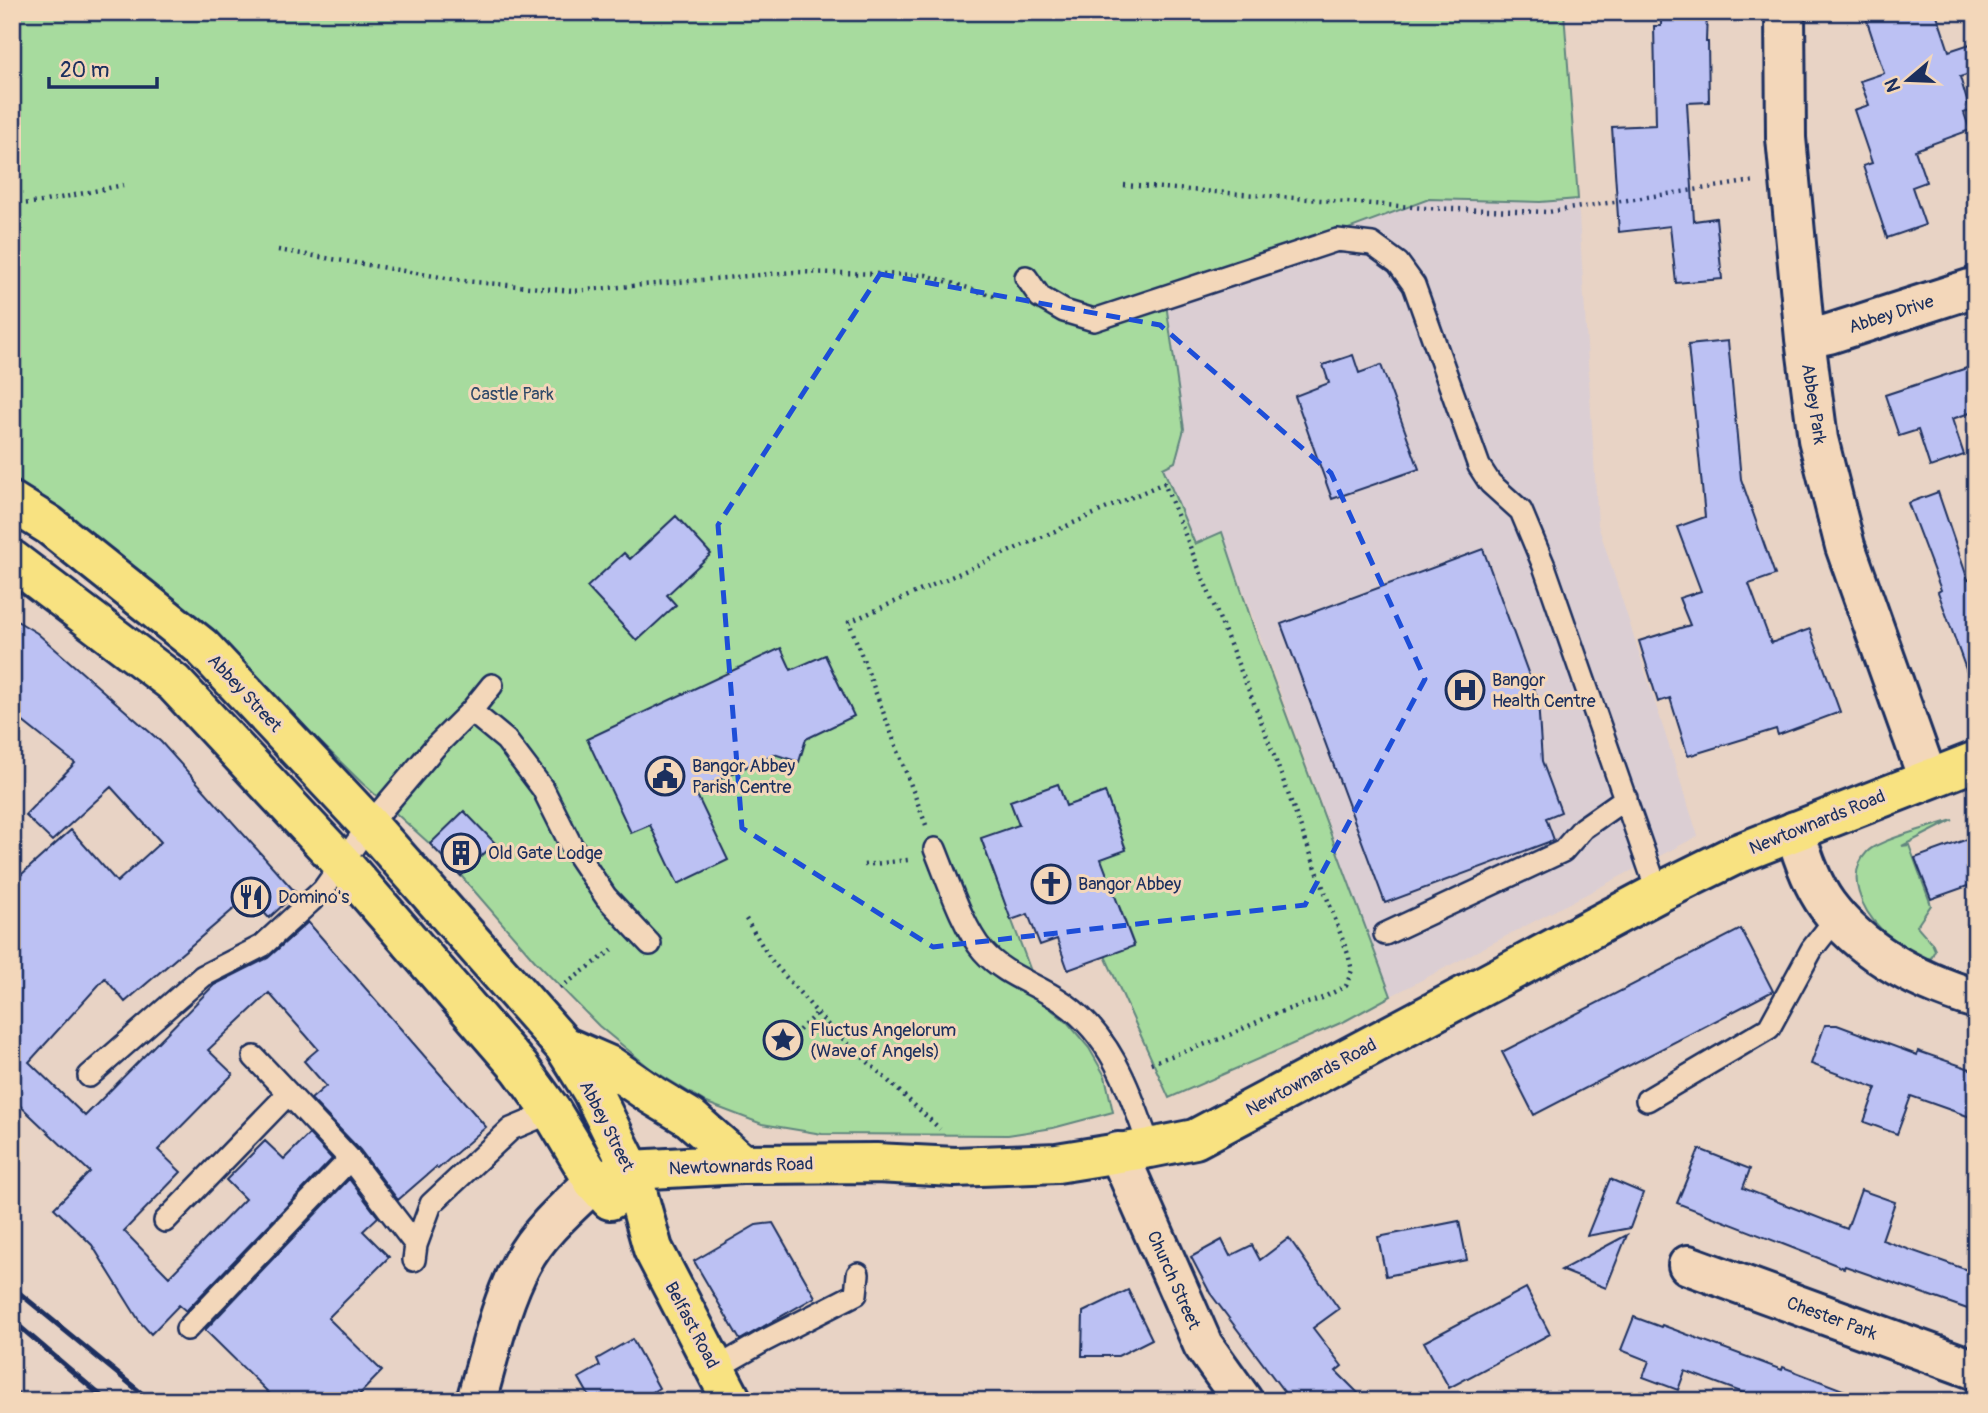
<svg xmlns="http://www.w3.org/2000/svg" width="1988" height="1413" font-family="Pangolin,sans-serif">
<rect width="100%" height="100%" fill="#e8d3c5"/>
<filter id="ink" filterUnits="userSpaceOnUse"><feTurbulence type="fractalNoise" baseFrequency=".0143" numOctaves="2"/><feDisplacementMap in="SourceGraphic" scale="14" xChannelSelector="R" yChannelSelector="G"/><feConvolveMatrix kernelMatrix="1 2 1 2 8 2 1 2 1" color-interpolation-filters="sRGB"/></filter>
<g filter="url(#ink)">
<path fill="#dbced3" d="M 1429,199 L 1540,202 L 1578,199 L 1598,525 L 1698,836 L 1391,996 L 1222,532 L 1195,544 L 1163,468 L 1184,429 L 1165,297 Z"/>
<path fill="#a7db9e" stroke="#61857e" stroke-width="2" d="M 12,12 L 1564,12 L 1578,199 L 1540,202 L 1429,199 L 1165,297 L 1184,429 L 1175,462 L 1163,468 L 1195,544 L 1222,532 L 1254,628 L 1391,996 L 1345,1021 L 1169,1098 L 1105,956 L 1134,945 L 1120,908 L 1095,861 L 1126,849 L 1105,792 L 1066,806 L 1058,784 L 1010,801 L 1019,825 L 981,839 L 1043,1003 L 1068,1023 L 1089,1048 L 1105,1076 L 1113,1112 L 1053,1128 L 1008,1135 L 822,1134 L 762,1124 L 707,1103 L 651,1069 L 599,1026 L 535,961 L 463,878 L 430,844 L 361,782 L 235,658 L 40,498 L 12,476 Z
M 1953,820 L 1902,846 L 1909,845 L 1931,905 L 1917,926 L 1932,943 L 1935,950 L 1931,958 C 1921,960 1911,951 1903,945 C 1896,940 1887,935 1881,929 C 1862,910 1845,875 1867,852 C 1879,839 1935,826 1953,820 Z"/>
<path fill="#bcc1f3" stroke="#1b2f5e" stroke-width="2" d="M 1661,12 L 1707,12 L 1706,42 L 1708,42 L 1709,102 L 1687,103 L 1694,221 L 1716,218 L 1722,279 L 1676,283 L 1670,226 L 1619,232 L 1612,127 L 1656,125 L 1654,26 L 1661,26 Z
M 1864,12 L 1936,12 L 1949,51 L 1970,44 L 1976,63 L 1976,72 L 1960,77 L 1970,111 L 1964,113 L 1970,130 L 1915,150 L 1926,182 L 1912,187 L 1925,225 L 1887,238 L 1863,166 L 1872,163 L 1854,110 L 1869,105 L 1860,81 L 1884,73 Z
M 1728,341 L 1741,479 L 1775,575 L 1749,584 L 1771,643 L 1810,629 L 1840,712 L 1778,735 L 1776,729 L 1688,756 L 1670,698 L 1658,702 L 1639,641 L 1690,625 L 1679,598 L 1701,591 L 1677,527 L 1705,517 L 1688,345 Z
M 1353,355 L 1359,373 L 1381,365 L 1419,469 L 1332,499 L 1295,396 L 1329,383 L 1323,365 Z
M 1976,365 L 1976,411 L 1952,419 L 1964,455 L 1930,467 L 1918,430 L 1899,436 L 1885,395 Z
M 1938,492 L 1968,580 L 1976,578 L 1976,686 L 1972,686 L 1938,592 L 1941,590 L 1908,503 Z
M 676,516 L 711,554 L 667,595 L 676,605 L 637,641 L 587,587 L 624,553 L 630,559 Z
M 1483,549 L 1538,700 L 1542,761 L 1561,812 L 1546,818 L 1554,840 L 1385,903 L 1281,624 Z
M 12,618 L 37,633 L 161,742 L 296,893 L 269,918 L 249,896 L 125,1002 L 105,978 L 29,1062 L 85,1116 L 214,985 L 268,958 L 308,922 L 486,1127 L 438,1169 L 436,1167 L 398,1200 L 360,1150 L 311,1099 L 326,1086 L 304,1061 L 318,1049 L 269,993 L 208,1050 L 233,1074 L 158,1150 L 181,1172 L 124,1231 L 169,1277 L 245,1199 L 226,1180 L 265,1141 L 284,1159 L 309,1134 L 332,1159 L 186,1311 L 179,1305 L 151,1334 L 140,1322 L 92,1245 L 54,1208 L 90,1172 L 12,1098 L 12,883 L 71,830 L 117,882 L 161,842 L 111,787 L 52,841 L 25,815 L 75,763 L 12,713 Z
M 781,648 L 791,670 L 825,655 L 854,716 L 806,739 L 799,762 L 774,754 L 695,791 L 728,860 L 678,884 L 650,825 L 631,833 L 587,739 Z
M 1058,784 L 1066,806 L 1105,792 L 1126,850 L 1101,859 L 1134,946 L 1068,970 L 1057,939 L 1040,945 L 1028,914 L 1011,920 L 981,838 L 1019,825 L 1010,801 Z
M 464,811 L 495,843 L 461,876 L 430,844 Z
M 1976,836 L 1976,883 L 1931,899 L 1915,858 Z
M 1741,929 L 1773,991 L 1534,1115 L 1502,1052 Z
M 1825,1025 L 1837,1025 L 1917,1055 L 1918,1051 L 1976,1071 L 1976,1119 L 1911,1096 L 1897,1134 L 1864,1122 L 1876,1088 L 1811,1064 Z
M 1699,1149 L 1750,1169 L 1743,1188 L 1847,1229 L 1861,1190 L 1895,1202 L 1882,1240 L 1976,1273 L 1976,1312 L 1845,1266 L 1844,1268 L 1677,1203 Z
M 349,1179 L 378,1217 L 363,1231 L 389,1257 L 328,1318 L 382,1371 L 353,1401 L 277,1401 L 205,1330 Z
M 1610,1179 L 1643,1193 L 1630,1228 L 1587,1236 Z
M 1459,1221 L 1467,1260 L 1386,1276 L 1378,1237 Z
M 773,1223 L 815,1297 L 740,1340 L 694,1261 L 756,1225 Z
M 1627,1235 L 1606,1288 L 1561,1270 Z
M 1289,1238 L 1339,1309 L 1313,1328 L 1342,1366 L 1336,1371 L 1366,1401 L 1291,1401 L 1210,1293 L 1191,1257 L 1222,1240 L 1230,1256 L 1252,1245 L 1260,1260 Z
M 1526,1288 L 1550,1334 L 1449,1388 L 1424,1342 Z
M 1128,1290 L 1152,1339 L 1118,1356 L 1082,1356 L 1083,1312 Z
M 1634,1317 L 1661,1327 L 1662,1325 L 1782,1370 L 1783,1367 L 1864,1398 L 1863,1401 L 1765,1401 L 1685,1371 L 1678,1390 L 1643,1377 L 1649,1361 L 1621,1350 Z
M 632,1339 L 659,1388 L 638,1401 L 592,1401 L 579,1378 L 600,1366 L 597,1359 Z"/>
<g fill="none" stroke-linecap="round" stroke-linejoin="round">
<defs>
<path id="service" d="M 1026,277 L 1040,297 L 1064,311 L 1094,320 L 1337,240 L 1372,244 L 1398,263 L 1414,285 L 1479,466 L 1490,483 L 1521,511 L 1544,566 L 1658,893
M 471,711 L 506,740 L 543,789 L 571,845 L 606,897 L 650,944
M 935,849 C 947,878 963,928 983,951 C 1006,977 1036,983 1064,1003 C 1114,1039 1130,1093 1150,1148
M 1385,934 L 1563,851 L 1583,828 L 1626,798
M 254,1057 L 350,1159 L 416,1245
M 89,1076 L 203,976 L 262,946 L 323,890 L 369,825 L 435,747 L 471,711 L 492,685
M 1647,1100 L 1769,1028 L 1812,949 L 1838,916
M 165,1221 L 288,1094
M 414,1260 L 416,1245 L 431,1204 L 511,1129 L 552,1112
M 187,1329 L 350,1159
M 715,1369 L 762,1342 L 856,1294 L 858,1274"/>
<path id="minor" d="M 1785,12 L 1786,138 L 1805,339 L 1818,439 L 1845,546 L 1928,779
M 1805,339 L 1829,334 L 1976,287
M 1795,831 C 1802,856 1811,883 1827,905 C 1863,953 1919,982 1976,999
M 1688,1265 L 1976,1370"/>
<path id="secondary" d="M 1118,1152 L 1203,1345 L 1243,1401
M 476,1401 C 489,1357 500,1303 522,1263 C 539,1231 568,1207 594,1182"/>
<path id="primary" d="M 12,502 L 49,525 L 202,647 L 369,825 L 564,1046 L 592,1091 L 631,1170 L 653,1249 L 732,1401
M 12,560 L 174,683 L 341,862 L 520,1068 L 552,1112 L 594,1182 L 610,1200
M 564,1046 L 610,1066 L 652,1095 L 690,1118 L 742,1164
M 594,1182 L 631,1170 L 742,1164 L 876,1163 L 955,1167 L 1057,1163 L 1150,1148 L 1195,1139 L 1658,893 L 1737,854 L 1976,761"/>
</defs>
<use href="#service" stroke="#1b2f5e" stroke-width="26"/>
<use href="#minor" stroke="#1b2f5e" stroke-width="44"/>
<use href="#secondary" stroke="#1b2f5e" stroke-width="44"/>
<use href="#primary" stroke="#1b2f5e" stroke-width="44"/>
<path stroke="#1b2f5e" stroke-width="4.5" stroke-dasharray="2 5" stroke-linecap="butt" d="M 1124,185 L 1425,208 L 1548,212 L 1754,181
M 12,205 L 41,202 L 123,185
M 278,250 L 464,281 L 573,291 L 794,272 L 926,275 L 997,297
M 926,825 L 849,622 L 1164,483 L 1258,713 L 1348,954 L 1352,970 L 1346,986 L 1320,999 L 1274,1014 L 1223,1038 L 1148,1064
M 864,865 L 908,860
M 746,919 L 771,960 L 827,1024 L 940,1129
M 560,988 L 615,948
M 794,1035 L 817,1013
M 12,1388 L 28,1401"/>
<use href="#service" stroke="#f3d7ba" stroke-width="21"/>
<use href="#minor" stroke="#f3d7ba" stroke-width="38"/>
<use href="#secondary" stroke="#f3d7ba" stroke-width="38"/>
<use href="#primary" stroke="#f8e281" stroke-width="38"/>
<path stroke="#1b2f5e" stroke-width="5" d="M 12,1287 L 151,1401
M 12,1320 L 107,1401"/>
</g>
</g>
<path fill="none" stroke="#1d4ed8" stroke-width="5" stroke-dasharray="14 9" stroke-linejoin="round" d="M 880,274 L 1160,325 L 1331,473 L 1425,679 L 1305,905 L 933,947 L 742,828 L 718,525 Z"/>
<defs>
<symbol id="hospital-ring" viewBox="-11 -11 22 22"><circle r="9.5" fill="#f3d7ba" stroke="#1b2f5e" stroke-width="1.5"/><path d="M-5-5h3v3.5h4V-5h3V5h-3V1.5h-4V5h-3Z" fill="#1b2f5e"/></symbol>
<symbol id="civic-ring" viewBox="-11 -11 22 22"><circle r="9.5" fill="#f3d7ba" stroke="#1b2f5e" stroke-width="1.5"/><path d="M-.6-6.5H3V-4.5H.6V-3L4-1V1h2V6H-6V1h2V-1L-.6-3ZM-1.2 2.5V6h2.4V2.5Z" fill="#1b2f5e"/></symbol>
<symbol id="building-ring" viewBox="-11 -11 22 22"><circle r="9.5" fill="#f3d7ba" stroke="#1b2f5e" stroke-width="1.5"/><path d="M-4-6H4V6H1V3H-1V6H-4ZM-2.5-4.3h1.7v1.8h-1.7ZM.8-4.3h1.7v1.8H.8ZM-2.5-1h1.7V.8h-1.7ZM.8-1h1.7V.8H.8Z" fill="#1b2f5e"/></symbol>
<symbol id="church-ring" viewBox="-11 -11 22 22"><circle r="9.5" fill="#f3d7ba" stroke="#1b2f5e" stroke-width="1.5"/><path d="M-1.2-6h2.4v3.5h3.3v2.4h-3.3V6h-2.4V-.1h-3.3v-2.4h3.3Z" fill="#1b2f5e"/></symbol>
<symbol id="restaurant-ring" viewBox="-11 -11 22 22"><circle r="9.5" fill="#f3d7ba" stroke="#1b2f5e" stroke-width="1.5"/><path d="M-5-6h1v4h1v-4h1v4h1v-4h1v5L-1.5 .5V6h-2V.5L-5-1ZM5-6V6H3V1.5H1.5Q1.5-4 5-6Z" fill="#1b2f5e"/></symbol>
<symbol id="sight-ring" viewBox="-11 -11 22 22"><circle r="9.5" fill="#f3d7ba" stroke="#1b2f5e" stroke-width="1.5"/><path d="M0-6L1.8-2.2L6-1.7L2.9 1.2L3.7 5.4L0 3.3L-3.7 5.4L-2.9 1.2L-6-1.7L-1.8-2.2Z" fill="#1b2f5e"/></symbol>
</defs>
<g fill-rule="evenodd">
<use href="#hospital-ring" x="1443" y="668" width="44" height="44"/>
<use href="#civic-ring" x="643" y="754" width="44" height="44"/>
<use href="#building-ring" x="439" y="831" width="44" height="44"/>
<use href="#church-ring" x="1029" y="862" width="44" height="44"/>
<use href="#restaurant-ring" x="229" y="875" width="44" height="44"/>
<use href="#sight-ring" x="761" y="1018" width="44" height="44"/>
</g>
<g text-anchor="middle" stroke-width="6" stroke-linejoin="round" paint-order="stroke">
<g font-size="18" fill="#1b2f5e" stroke="#f3d7ba">
<text transform="translate(1891 314) rotate(-18)" y="6">Abbey Drive</text>
<text transform="translate(1814 404) rotate(81)" y="6">Abbey Park</text>
<text transform="translate(245 693) rotate(47)" y="6">Abbey Street</text>
<text transform="translate(1817 822) rotate(-22)" y="6">Newtownards Road</text>
<text transform="translate(1311 1077) rotate(-28)" y="6">Newtownards Road</text>
<text transform="translate(607 1126) rotate(63)" y="6">Abbey Street</text>
<text transform="translate(741 1166) rotate(-2)" y="6">Newtownards Road</text>
<text transform="translate(1174 1280) rotate(66)" y="6">Church Street</text>
<text transform="translate(1832 1318) rotate(20)" y="6">Chester Park</text>
<text transform="translate(692 1325) rotate(62)" y="6">Belfast Road</text>
</g>
<g font-size="18" fill="#304968" stroke="#f3d7ba">
<text x="512" y="400">Castle Park</text>
</g>
<g font-size="18" fill="#1b2f5e" stroke="#f3d7ba" text-anchor="start">
<text x="1492" y="686">Bangor<tspan x="1492" dy="21">Health Centre</tspan></text>
<text x="692" y="772">Bangor Abbey<tspan x="692" dy="21">Parish Centre</tspan></text>
<text x="488" y="859">Old Gate Lodge</text>
<text x="1078" y="890">Bangor Abbey</text>
<text x="278" y="903">Domino's</text>
<text x="810" y="1036">Fluctus Angelorum<tspan x="810" dy="21">(Wave of Angels)</tspan></text>
</g>
</g>
<rect width="1988" height="1413" fill="none" stroke="#f3d7ba" stroke-width="42"/>
<rect x="21" y="21" width="1946" height="1371" fill="none" stroke="#1b2f5e" stroke-width="2.5" filter="url(#ink)"/>
<g transform="translate(1908 80) rotate(251)" stroke="#f3d7ba" stroke-width="5" paint-order="stroke">
<path d="M0-5L12 26L0 18L-12 26Z" fill="#1b2f5e"/>
<text y="-10" font-size="19" font-weight="bold" text-anchor="middle" fill="#1b2f5e">N</text>
</g>
<path d="M49 77v10h108v-10" fill="none" stroke="#1b2f5e" stroke-width="3.5"/>
<text x="60" y="77" font-size="21" fill="#1b2f5e" stroke="#f3d7ba" stroke-width="5" paint-order="stroke">20 m</text>
</svg>
